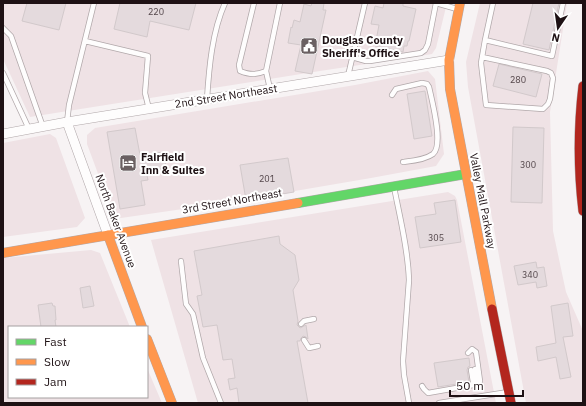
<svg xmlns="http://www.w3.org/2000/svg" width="586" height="406" font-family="'IBM Plex Sans',sans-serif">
<rect width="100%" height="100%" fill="#f7f3f4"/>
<path fill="#efe2e5" d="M 3,3 L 447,3 L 436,48 L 432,54 L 320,71 L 30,117 L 3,59 Z
M 480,3 L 567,3 L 550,112 L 553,231 L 566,292 L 583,331 L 583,403 L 526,403 L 468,87 L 466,62 Z
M 428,71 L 435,79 L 444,154 L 436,166 L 371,178 L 231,202 L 121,218 L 113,214 L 87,144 L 87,135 L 95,128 L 355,85 Z
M 50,134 L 56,138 L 85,218 L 77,227 L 3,237 L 3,143 Z
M 448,192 L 455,196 L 457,200 L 496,403 L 198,403 L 151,240 Z
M 91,250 L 100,253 L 130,327 L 9,327 L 9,397 L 147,397 L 147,368 L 162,403 L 3,403 L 3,258 Z"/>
<path fill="#e4dadd" stroke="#d2c9cb" d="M 27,3 L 66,3 L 59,30 L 22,21 Z
M 120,3 L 196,3 L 189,30 L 150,21 L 147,37 L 114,29 Z
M 312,3 L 324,3 L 323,10 L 326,10 L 312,74 L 295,71 L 301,45 L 288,43 L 291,27 L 292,28 L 294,20 L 300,22 L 304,4 L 311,6 Z
M 384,3 L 403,3 L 403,6 L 416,9 L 409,41 L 408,41 L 407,46 L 404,46 L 403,52 L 375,46 L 379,25 L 371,24 L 375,6 L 383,8 Z
M 533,3 L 559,3 L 549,50 L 523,44 Z
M 499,64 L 542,74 L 536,97 L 493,86 Z
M 425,91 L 432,136 L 414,139 L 407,94 Z
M 513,127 L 544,128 L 542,203 L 511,202 Z
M 135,128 L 140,155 L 164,152 L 166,168 L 146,171 L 148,180 L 141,181 L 145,205 L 120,209 L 107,132 Z
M 288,158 L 294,192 L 246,200 L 240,165 Z
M 455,200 L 461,242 L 420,248 L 415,217 L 436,214 L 434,203 Z
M 279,236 L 280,244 L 295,255 L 299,280 L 293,290 L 298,321 L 297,325 L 300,328 L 306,325 L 308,339 L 306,337 L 303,336 L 301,338 L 300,341 L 297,341 L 308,403 L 239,403 L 237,388 L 230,390 L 228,379 L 235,378 L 232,359 L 223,360 L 217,325 L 203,327 L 197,296 L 202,295 L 194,251 Z
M 536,262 L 537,268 L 544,267 L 547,286 L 537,288 L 536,282 L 518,285 L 514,266 Z
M 90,286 L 94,306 L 83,308 L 80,288 Z
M 52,303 L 53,306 L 55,306 L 56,320 L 55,320 L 56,327 L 41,327 L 38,305 Z
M 568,303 L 573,336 L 563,337 L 571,377 L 560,379 L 556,357 L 538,361 L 536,347 L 556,343 L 551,306 Z
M 469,358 L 470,366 L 468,367 L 467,370 L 469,382 L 438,387 L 434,363 Z"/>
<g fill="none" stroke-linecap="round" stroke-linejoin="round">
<defs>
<path id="lane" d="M 254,3 L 239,65 L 240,71 C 250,75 256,75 266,71
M 3,28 L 11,36 L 43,127
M 485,40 L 493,3
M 85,41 L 148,56 L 145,93 L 149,109
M 352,57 L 366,61 L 370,61 L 421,53 L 425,50 L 428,44 L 436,3 L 457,9
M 482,57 L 547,71 L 551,73 L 553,78 L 550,99 L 548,104 L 543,109 L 486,105 L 481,63 L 485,40 L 552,56 L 563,3
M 3,73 L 29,129
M 348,76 L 365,3
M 270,89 L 266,71 L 280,3
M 392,95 L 396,89 L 422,83 L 427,84 L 429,87 C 432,101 444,145 433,154 C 425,160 412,161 403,162
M 207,99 C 209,68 212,32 225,3
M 67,122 L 69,105 L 94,3
M 394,187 C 400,218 408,249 409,280 L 403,361 L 404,375 L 409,403
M 181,261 L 186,304 L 193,314 L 203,358 L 221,403
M 301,324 L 304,321 L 314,319
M 304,340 L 309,348 L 318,346
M 475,369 L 477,381 L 475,384
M 471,370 L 473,382 L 472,385
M 422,386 L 424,389 L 428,393 L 479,384 L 480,381 L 476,352 L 472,349 L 468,353
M 439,403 L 508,392"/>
<path id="street" d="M 67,122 L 108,235
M 3,134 L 67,122 L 449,60"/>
<path id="fast" d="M 298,203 L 466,174"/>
<path id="slow" d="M 460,3 L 449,60 L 450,89 L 492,309
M 108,235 L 142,327
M 3,253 L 298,203
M 147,339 L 172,403"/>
<path id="jam" d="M 583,86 C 578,128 578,169 583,211
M 492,309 L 511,403"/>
</defs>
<use href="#lane" stroke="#b1a8aa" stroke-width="6"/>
<use href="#street" stroke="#b1a8aa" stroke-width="10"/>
<use href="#fast" stroke="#b1a8aa" stroke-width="10"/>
<use href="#slow" stroke="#b1a8aa" stroke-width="10"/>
<use href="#jam" stroke="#b1a8aa" stroke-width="10"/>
<use href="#lane" stroke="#fefdfd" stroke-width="4.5"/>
<use href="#street" stroke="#fefdfd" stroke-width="9"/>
<use href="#fast" stroke="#63d668" stroke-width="9"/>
<use href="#slow" stroke="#ff974d" stroke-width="9"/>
<use href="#jam" stroke="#b3261e" stroke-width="9"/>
</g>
<defs>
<symbol id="civic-square" viewBox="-11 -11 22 22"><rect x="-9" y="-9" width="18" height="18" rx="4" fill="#6a6062" stroke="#fff"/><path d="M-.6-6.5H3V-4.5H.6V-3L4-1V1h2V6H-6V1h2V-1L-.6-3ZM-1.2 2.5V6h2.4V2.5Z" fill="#fff"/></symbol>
<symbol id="hotel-square" viewBox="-11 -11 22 22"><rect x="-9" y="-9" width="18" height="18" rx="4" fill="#6a6062" stroke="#fff"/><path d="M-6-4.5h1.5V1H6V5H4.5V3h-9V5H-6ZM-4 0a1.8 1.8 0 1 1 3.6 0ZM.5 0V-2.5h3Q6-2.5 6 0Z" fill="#fff"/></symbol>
</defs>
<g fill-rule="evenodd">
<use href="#civic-square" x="299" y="36" width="20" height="20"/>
<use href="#hotel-square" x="118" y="153" width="20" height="20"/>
</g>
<g text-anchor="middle" stroke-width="4" stroke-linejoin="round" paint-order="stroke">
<g font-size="9" fill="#53464a">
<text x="156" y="15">220</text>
<text x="518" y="83">280</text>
<text x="528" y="168">300</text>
<text x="267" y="182">201</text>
<text x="436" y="241">305</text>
<text x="530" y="278">340</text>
</g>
<g font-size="11" font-weight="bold" fill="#1e1114" stroke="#fff" text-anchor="start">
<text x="322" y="44">Douglas County<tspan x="322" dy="13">Sheriff's Office</tspan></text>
<text x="141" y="161">Fairfield<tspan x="141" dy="13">Inn &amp; Suites</tspan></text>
</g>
<g font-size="11" fill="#1e1114" stroke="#fff">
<text transform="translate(226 96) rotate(-9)" y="4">2nd Street Northeast</text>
<text transform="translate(232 201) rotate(-10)" y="4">3rd Street Northeast</text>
<text transform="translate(483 201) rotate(79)" y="4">Valley Mall Parkway</text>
<text transform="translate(116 221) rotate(70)" y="4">North Baker Avenue</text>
</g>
</g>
<rect width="586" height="406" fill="none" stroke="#1e1114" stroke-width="8"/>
<rect x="8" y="326" width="140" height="72" fill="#ffffff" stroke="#a5a0a1"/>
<rect x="16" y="339" width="20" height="6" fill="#63d668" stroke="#a5a0a1"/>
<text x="44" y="346" font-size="12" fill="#1e1114">Fast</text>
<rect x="16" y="359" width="20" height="6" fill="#ff974d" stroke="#a5a0a1"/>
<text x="44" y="366" font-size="12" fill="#1e1114">Slow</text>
<rect x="16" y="379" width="20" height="6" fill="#b3261e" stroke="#a5a0a1"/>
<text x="44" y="386" font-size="12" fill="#1e1114">Jam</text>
<g transform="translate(558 28) rotate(193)" stroke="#ffffff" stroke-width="3" paint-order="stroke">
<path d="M0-3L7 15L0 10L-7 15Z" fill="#1e1114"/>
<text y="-6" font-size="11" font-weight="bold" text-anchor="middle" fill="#1e1114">N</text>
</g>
<path d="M450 390v6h73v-6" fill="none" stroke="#1e1114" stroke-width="2"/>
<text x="456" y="390" font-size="12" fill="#1e1114" stroke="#ffffff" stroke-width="3" paint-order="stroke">50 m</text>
</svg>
